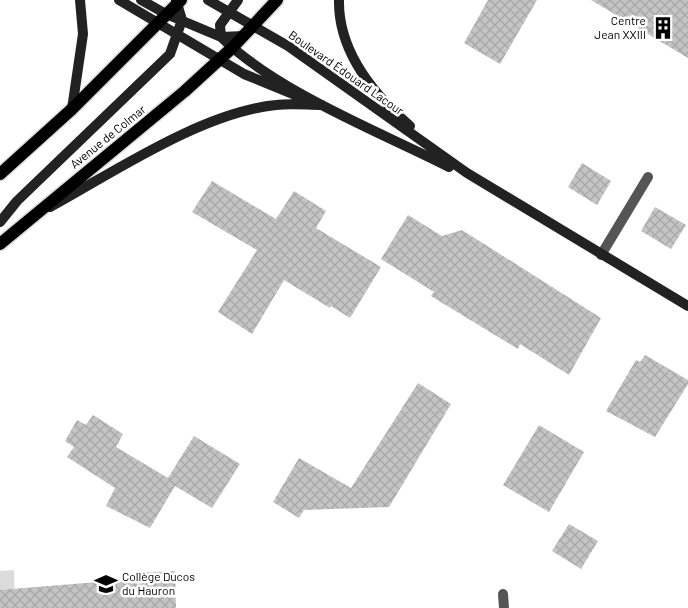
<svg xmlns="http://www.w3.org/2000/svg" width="688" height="608" font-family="Barlow,sans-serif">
<defs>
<pattern id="building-cross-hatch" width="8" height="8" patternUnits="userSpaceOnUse" patternTransform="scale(1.25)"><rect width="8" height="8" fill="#c4c4c4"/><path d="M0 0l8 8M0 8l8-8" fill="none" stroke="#a7a7a7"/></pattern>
</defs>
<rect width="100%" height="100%" fill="#fff"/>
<path fill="#dcdcdc" d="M 14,570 L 15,608 L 0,608 L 0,571 Z"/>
<path fill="url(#building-cross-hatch)" d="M 488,0 L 537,0 L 500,64 L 464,43 Z
M 591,0 L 688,0 L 688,58 Z
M 582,163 L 611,181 L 597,205 L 568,187 Z
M 212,181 L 276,219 L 294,191 L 326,211 L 316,228 L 381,267 L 350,318 L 331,306 L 330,308 L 284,280 L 252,334 L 218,312 L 257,250 L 192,212 Z
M 655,207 L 686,225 L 671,249 L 641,231 Z
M 408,215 L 442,236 L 462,230 L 601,318 L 569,375 L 520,344 L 518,349 L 431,296 L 434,292 L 381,259 Z
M 645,355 L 688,380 L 688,384 L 655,437 L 606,411 L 636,360 L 640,362 Z
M 418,383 L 451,404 L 389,507 L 304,510 L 299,518 L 273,502 L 299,458 L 351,488 Z
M 93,415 L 123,434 L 116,447 L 168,478 L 194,436 L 240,464 L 212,508 L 175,486 L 150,528 L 106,506 L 115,488 L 67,457 L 74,447 L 65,441 L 77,420 L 86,425 Z
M 539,425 L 584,452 L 549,512 L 503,485 Z
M 569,524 L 598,541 L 581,569 L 552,551 Z
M 175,571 L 176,608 L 0,608 L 0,590 L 134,579 L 134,573 Z"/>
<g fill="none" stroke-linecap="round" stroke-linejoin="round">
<defs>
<path id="primary" d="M 0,174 L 72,109 L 181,0
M 0,244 L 185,91 L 232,48 L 277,0"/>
</defs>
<use href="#primary" stroke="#dbdbdb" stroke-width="15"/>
<path stroke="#555" stroke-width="10" d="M 601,255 L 648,177"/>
<path stroke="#555" stroke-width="10" d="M 503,594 L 504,608"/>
<path stroke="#222" stroke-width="10" d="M 119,0 L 244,74 L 298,96
M 141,0 L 166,14 L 221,37 L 244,36
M 208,0 L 288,46 L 467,173 L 688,306
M 238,0 L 220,25 L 221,37 C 277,92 378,131 449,167
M 339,0 C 338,52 373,94 410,126
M 72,109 L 83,34 L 80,0
M 50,207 C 114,172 203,112 276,105 C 291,103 307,105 322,105
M 0,222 L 17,201 L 170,54 L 182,20 L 176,0"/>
<use href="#primary" stroke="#000" stroke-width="12"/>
</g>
<defs>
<symbol id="building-bare" viewBox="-9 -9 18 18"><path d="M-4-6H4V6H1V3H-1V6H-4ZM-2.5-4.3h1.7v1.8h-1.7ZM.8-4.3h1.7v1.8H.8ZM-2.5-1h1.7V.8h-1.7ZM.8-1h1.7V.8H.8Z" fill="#000" stroke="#fff" stroke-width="2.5" paint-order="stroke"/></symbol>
<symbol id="school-bare" viewBox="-9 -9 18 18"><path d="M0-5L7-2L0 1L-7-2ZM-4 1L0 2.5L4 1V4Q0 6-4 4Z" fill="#000" stroke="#fff" stroke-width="2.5" paint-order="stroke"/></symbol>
</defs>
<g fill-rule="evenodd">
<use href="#building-bare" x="647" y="12" width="32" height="32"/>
<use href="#school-bare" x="90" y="568" width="32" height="32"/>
</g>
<g text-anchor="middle" stroke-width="5" stroke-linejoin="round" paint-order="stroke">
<g font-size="12" fill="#000" stroke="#fff" text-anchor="end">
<text x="646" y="25">Centre<tspan x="646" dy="14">Jean XXIII</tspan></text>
<text x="122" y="581" text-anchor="start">Collège Ducos<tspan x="122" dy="14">du Hauron</tspan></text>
</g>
<g font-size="12" fill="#000" stroke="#fff">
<text transform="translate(346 73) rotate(35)" y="4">Boulevard Édouard Lacour</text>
<text transform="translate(108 137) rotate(-39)" y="4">Avenue de Colmar</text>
</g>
</g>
</svg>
